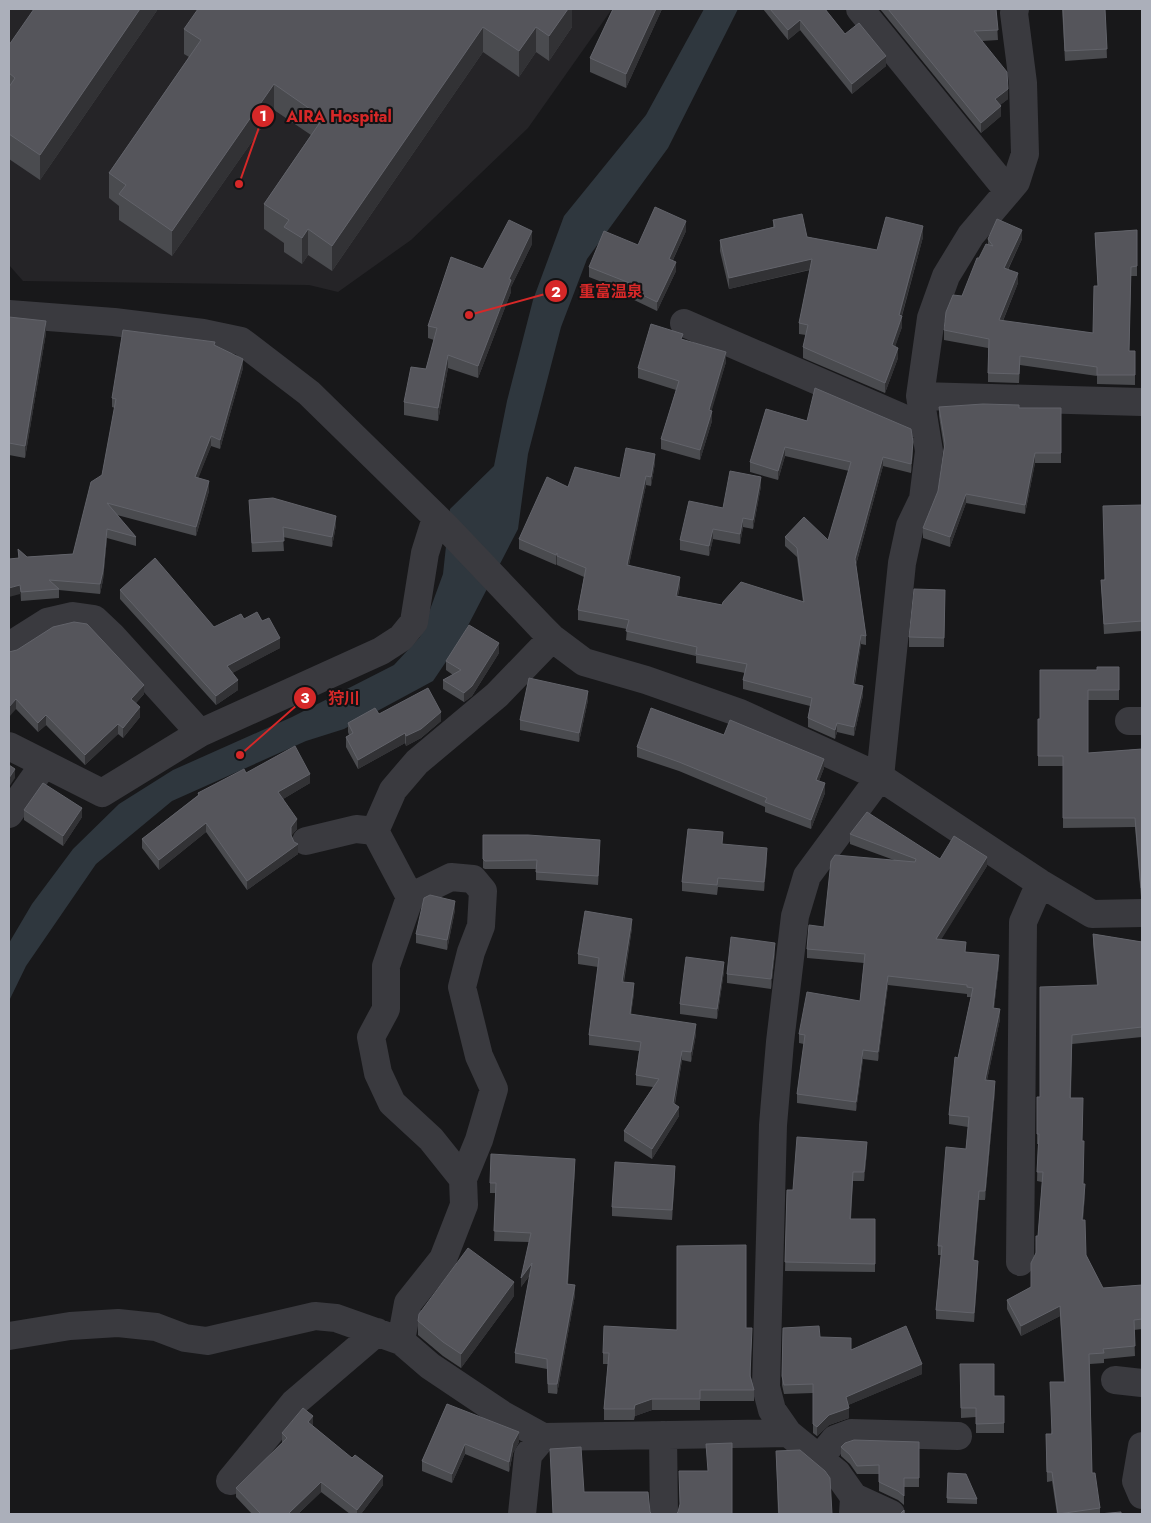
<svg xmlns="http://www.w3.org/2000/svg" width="1151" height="1523" font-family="Jost,'Noto Sans JP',sans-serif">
<rect width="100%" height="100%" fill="#18181a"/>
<path fill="#252427" d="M 9,9 L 612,9 L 528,128 L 411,240 L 338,292 L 309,285 L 23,281 L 9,265 Z"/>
<path fill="#2f373e" d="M 704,9 L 738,9 L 668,148 L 587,259 L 561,327 L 528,454 L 518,529 L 460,641 L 433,681 L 344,729 L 306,741 L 172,801 L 96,864 L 26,966 L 9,1001 L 9,943 L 32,904 L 73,849 L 119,804 L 173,770 L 292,717 L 394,665 L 420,637 L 443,574 L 450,509 L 494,466 L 507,401 L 533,300 L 564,216 L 646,115 Z"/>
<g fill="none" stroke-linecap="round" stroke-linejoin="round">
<path stroke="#3a3a3f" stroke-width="28" d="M 860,9 L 1008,191
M 9,314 L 114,322 L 203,333 L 241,341 L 309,393 L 445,526 L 541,627 L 552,638 L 584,662 L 646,680 L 740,713 L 880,777 L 1040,883 L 1092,914 L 1142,913
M 684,323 L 924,427
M 920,396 L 1142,402
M 9,646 L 47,622 L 73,616 L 94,619 L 112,636 L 200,733
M 1129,721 L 1142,721
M 9,746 L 102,793 L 200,733 L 381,651 L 401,638 L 414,622 L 425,553 L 436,518
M 9,814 L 44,764
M 306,841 L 356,829 L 375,831
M 410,897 L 375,831 L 393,790 L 417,762 L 497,695 L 552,638
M 1020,1262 L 1023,922 L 1040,883
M 9,1336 L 70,1326 L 118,1323 L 156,1327 L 185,1338 L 207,1341 L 315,1316 L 336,1318 L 401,1341 L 430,1366 L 503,1415 L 543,1437
M 401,1341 L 408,1303 L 443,1259 L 464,1205 L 463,1179 L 479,1140 L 494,1089 L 479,1056 L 462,987 L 471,952 L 481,926 L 483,891 L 473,879 L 451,877 L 410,897 L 386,966 L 386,1009 L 371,1037 L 378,1073 L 392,1103 L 431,1139 L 463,1179
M 1115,1380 L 1142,1383
M 663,1435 L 664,1514
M 1142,1446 L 1136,1481 L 1142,1495
M 819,1459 L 835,1439 L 851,1433 L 958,1436
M 230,1481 L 294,1403 L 377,1332
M 854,1497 L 891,1514
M 522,1514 L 528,1455 L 543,1437 L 788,1433
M 853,1514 L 854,1497 L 837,1473 L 788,1433 L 772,1410 L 766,1387 L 773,1125 L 780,1042 L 795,916 L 807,876 L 880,777 L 902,563 L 910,526 L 923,499 L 929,451 L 920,396 L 931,318 L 946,276 L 971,235 L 1016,182 L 1025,154 L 1023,83 L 1014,13 L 1015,9"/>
</g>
<path fill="#4a4b4f" d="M 158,9 L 40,180 L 9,159 L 9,45 Z
M 572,9 L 572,27 L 549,61 L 536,52 L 519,77 L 483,52 L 332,271 L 308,255 L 302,264 L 284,252 L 284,243 L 264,229 L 264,204 L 311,135 L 274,110 L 172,256 L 119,220 L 119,206 L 109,198 L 109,173 L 189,57 L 184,54 L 184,29 Z
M 613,9 L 662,9 L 626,88 L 590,72 L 590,58 Z
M 763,9 L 825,9 L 845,34 L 886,66 L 852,94 L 800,30 L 788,40 Z
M 880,9 L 996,9 L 998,40 L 982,41 L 1008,99 L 1000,105 L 1001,116 L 981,133 Z
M 1062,9 L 1105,9 L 1107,58 L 1065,61 Z
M 773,220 L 807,237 L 877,250 L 923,237 L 902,316 L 902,327 L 895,346 L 898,358 L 885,393 L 803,358 L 803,347 L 806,335 L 799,334 L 799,323 L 810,270 L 729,289 L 720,251 L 720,240 L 773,227 Z
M 1137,230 L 1137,276 L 1131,276 L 1129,351 L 1135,351 L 1135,385 L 1097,384 L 1097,376 L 1020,365 L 1019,383 L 988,382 L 988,348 L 944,340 L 944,330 L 962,296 L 979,258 L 988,244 L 988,239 L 1022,239 L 1008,270 L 1018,283 L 1003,321 L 1093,333 L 1098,286 L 1095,233 Z
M 686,231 L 673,260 L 676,271 L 657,311 L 630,298 L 630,293 L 589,277 L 589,267 L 638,245 Z
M 532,244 L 511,287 L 511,292 L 478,378 L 448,368 L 438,421 L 404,415 L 404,402 L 426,369 L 434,340 L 428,338 L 428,326 L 483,269 Z
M 9,317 L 46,333 L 25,458 L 9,455 Z
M 683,340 L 726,362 L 711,411 L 712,421 L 700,460 L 661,449 L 661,439 L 676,390 L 638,378 L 638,368 Z
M 215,345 L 243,368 L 220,449 L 211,446 L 198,478 L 209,491 L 196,536 L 117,515 L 136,537 L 136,546 L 107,538 L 103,580 L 100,594 L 59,590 L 59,598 L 21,601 L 18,549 L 27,557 L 73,554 L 102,475 L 115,408 L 112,407 L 112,398 Z
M 939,407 L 1061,408 L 1061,463 L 1035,463 L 1025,514 L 966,503 L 950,547 L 923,538 L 923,528 L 938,491 L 944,448 L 939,416 Z
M 766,409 L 913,451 L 911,473 L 883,466 L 856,565 L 866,636 L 866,645 L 861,644 L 855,684 L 863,695 L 854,736 L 837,732 L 835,739 L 808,727 L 808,718 L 810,706 L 743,689 L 743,680 L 745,673 L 696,663 L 696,656 L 626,640 L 627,629 L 578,620 L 578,610 L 584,577 L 557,565 L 557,563 L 556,565 L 519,549 L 519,539 L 568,487 L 620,478 L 655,463 L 651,486 L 646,485 L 629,565 L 680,586 L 678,596 L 722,605 L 803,602 L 797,557 L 785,546 L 785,537 L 828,540 L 849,471 L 785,456 L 778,480 L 750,472 L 750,462 Z
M 761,486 L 753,529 L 743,527 L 740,544 L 713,539 L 709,556 L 680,550 L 680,540 L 723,508 Z
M 249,500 L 336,525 L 332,547 L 283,537 L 284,551 L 252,552 Z
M 1142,505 L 1142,631 L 1104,634 L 1101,580 L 1104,580 Z
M 120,590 L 214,627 L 244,619 L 262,621 L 280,648 L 232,673 L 238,690 L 216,705 L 120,599 Z
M 945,590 L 944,647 L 909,647 L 909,637 Z
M 9,652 L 144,694 L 136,703 L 140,717 L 123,738 L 118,734 L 85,765 L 46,725 L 38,732 L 16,709 Z
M 499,653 L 472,696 L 464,702 L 443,689 L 443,680 L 453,675 L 446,670 L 446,661 Z
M 1119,667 L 1119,700 L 1088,700 L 1088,753 L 1142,749 L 1142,898 L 1141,897 L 1135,827 L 1063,828 L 1063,766 L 1038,766 L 1038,719 L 1040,719 L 1097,670 Z
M 588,700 L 579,742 L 520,730 L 520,720 Z
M 379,714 L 441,721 L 421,738 L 406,746 L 405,743 L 358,769 L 346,747 L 346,737 L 349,735 L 348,732 L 348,723 Z
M 724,735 L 824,768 L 819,781 L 825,793 L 811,829 L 765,812 L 765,807 L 679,771 L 637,757 L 637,747 Z
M 246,773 L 310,783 L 283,799 L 297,829 L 291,836 L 298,854 L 247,890 L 206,832 L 159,870 L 142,848 L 142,839 L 198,795 L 198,793 Z
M 24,810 L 82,817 L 63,846 L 24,820 Z
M 850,834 L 940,859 L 987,866 L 941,939 L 966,952 L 999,964 L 994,1008 L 1000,1019 L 987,1080 L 995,1091 L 985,1200 L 979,1200 L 974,1260 L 978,1270 L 974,1322 L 936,1319 L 936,1310 L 941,1255 L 938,1255 L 938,1246 L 966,1149 L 968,1127 L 949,1124 L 949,1115 L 958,1058 L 971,997 L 967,997 L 967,994 L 888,985 L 878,1061 L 863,1059 L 856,1111 L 797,1103 L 797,1094 L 804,1044 L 799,1043 L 799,1034 L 860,1001 L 864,963 L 807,958 L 807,949 L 824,927 L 894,860 L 850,844 Z
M 483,835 L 600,849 L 598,885 L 536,880 L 536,869 L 485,869 L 483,868 Z
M 723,844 L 767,858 L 764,891 L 718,887 L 717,895 L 682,891 L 682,882 Z
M 455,910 L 447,950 L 416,943 L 416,934 Z
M 632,928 L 624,982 L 634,993 L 631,1014 L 696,1034 L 691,1062 L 682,1060 L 675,1104 L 679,1116 L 652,1159 L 624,1141 L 624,1131 L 653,1087 L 636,1085 L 636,1075 L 639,1051 L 589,1045 L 589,1035 L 598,967 L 578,964 L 578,954 Z
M 1093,934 L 1142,942 L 1142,1037 L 1072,1044 L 1071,1098 L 1082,1141 L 1083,1184 L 1085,1194 L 1083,1220 L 1086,1255 L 1103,1288 L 1142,1285 L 1142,1329 L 1134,1330 L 1135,1356 L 1104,1359 L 1104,1363 L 1090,1364 L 1092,1473 L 1100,1508 L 1100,1514 L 1121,1514 L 1057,1514 L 1052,1481 L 1047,1482 L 1046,1434 L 1051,1434 L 1064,1382 L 1060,1316 L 1021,1336 L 1007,1309 L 1007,1300 L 1031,1287 L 1038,1236 L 1042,1182 L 1037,1181 L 1038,1144 L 1037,1144 L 1037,1109 L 1040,1097 L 1097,985 L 1093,944 Z
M 775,952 L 771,989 L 727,983 L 727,974 Z
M 724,971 L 717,1019 L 680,1014 L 680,1004 Z
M 867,1151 L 864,1181 L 853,1181 L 851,1219 L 875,1219 L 875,1272 L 785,1271 L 787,1190 L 793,1190 Z
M 575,1168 L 568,1284 L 575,1295 L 557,1394 L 548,1393 L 547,1369 L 515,1363 L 515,1353 L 530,1275 L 521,1287 L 529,1242 L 494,1241 L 496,1193 L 490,1193 L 490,1183 Z
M 675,1175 L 672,1220 L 612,1216 L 612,1207 Z
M 514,1296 L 461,1368 L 443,1356 L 418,1335 L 418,1321 Z
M 746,1328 L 751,1377 L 754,1390 L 754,1401 L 700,1401 L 700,1410 L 652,1410 L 635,1416 L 634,1420 L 604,1420 L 604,1409 L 608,1364 L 603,1364 L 603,1353 L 677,1330 Z
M 783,1328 L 820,1337 L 851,1349 L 922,1374 L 848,1405 L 849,1418 L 829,1425 L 817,1436 L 813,1433 L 813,1393 L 784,1394 L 782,1385 Z
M 960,1364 L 994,1396 L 1004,1396 L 1004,1433 L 976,1433 L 976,1417 L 961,1418 Z
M 447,1404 L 519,1442 L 513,1453 L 509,1472 L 465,1454 L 452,1483 L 422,1471 L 422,1461 Z
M 313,1426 L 383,1485 L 361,1514 L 350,1514 L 321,1492 L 298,1514 L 252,1514 L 236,1497 L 236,1488 L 282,1443 L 282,1433 Z
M 919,1442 L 919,1487 L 904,1487 L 904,1505 L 898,1500 L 879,1491 L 879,1474 L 857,1474 L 850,1464 L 841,1456 L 841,1447 Z
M 776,1451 L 832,1514 L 840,1514 L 778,1514 Z
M 948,1473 L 977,1499 L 977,1504 L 947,1503 Z"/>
<path fill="#323235" d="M 140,9 L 158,9 L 40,180 L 40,155 Z
M 568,9 L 572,9 L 572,27 L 549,61 L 549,36 Z
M 656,9 L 662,9 L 626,88 L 626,74 Z
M 800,20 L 800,30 L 788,40 L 788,30 Z
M 483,27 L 483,52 L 332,271 L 332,246 Z
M 536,27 L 536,52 L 519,77 L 519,51 Z
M 886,56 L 886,66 L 852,94 L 852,84 Z
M 274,84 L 274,110 L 172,256 L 172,231 Z
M 1008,89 L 1008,99 L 995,109 L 995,99 Z
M 1001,106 L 1001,116 L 981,133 L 981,123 Z
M 686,221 L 686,231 L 669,268 L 669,259 Z
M 923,226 L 923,237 L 901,318 L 902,316 L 902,327 L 892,356 L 892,345 Z
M 308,229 L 308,255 L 302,264 L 302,238 Z
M 1022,230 L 1022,239 L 1004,277 L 1004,268 Z
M 532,231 L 532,244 L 511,287 L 511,292 L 478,378 L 478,366 L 509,279 Z
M 812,259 L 812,269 L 729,289 L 729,278 Z
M 676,262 L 676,271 L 657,311 L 657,302 Z
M 1018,273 L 1018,283 L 999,330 L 999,320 Z
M 46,321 L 46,333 L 25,458 L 25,446 Z
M 898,348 L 898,358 L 885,393 L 885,383 Z
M 726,352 L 726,362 L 709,420 L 709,410 Z
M 448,355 L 448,368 L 438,421 L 438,408 Z
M 243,359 L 243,368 L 220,449 L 220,440 Z
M 712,411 L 712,421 L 700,460 L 700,450 Z
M 211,436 L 211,446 L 195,487 L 195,477 Z
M 913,442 L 913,451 L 911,473 L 911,464 Z
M 785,447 L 785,456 L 778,480 L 778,471 Z
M 1035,453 L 1035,463 L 1025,514 L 1025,505 Z
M 655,454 L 655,463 L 651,486 L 651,477 Z
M 883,457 L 883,466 L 855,568 L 855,559 Z
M 646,476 L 646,485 L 627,574 L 627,565 Z
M 761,477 L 761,486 L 753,529 L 753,520 Z
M 209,481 L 209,491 L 196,536 L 196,527 Z
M 966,494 L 966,503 L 950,547 L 950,537 Z
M 336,516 L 336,525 L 332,547 L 332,537 Z
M 743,518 L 743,527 L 740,544 L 740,534 Z
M 107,529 L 107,538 L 103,580 L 100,594 L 100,584 Z
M 713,529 L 713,539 L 709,556 L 709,546 Z
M 557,553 L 557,563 L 556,565 L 556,555 Z
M 680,577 L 680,586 L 676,605 L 676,596 Z
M 20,585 L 20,594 L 9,597 L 9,588 Z
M 861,635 L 861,644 L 853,693 L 853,684 Z
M 280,638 L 280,648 L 227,676 L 227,666 Z
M 499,643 L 499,653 L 472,696 L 464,702 L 464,693 Z
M 238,680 L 238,690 L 216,705 L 216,696 Z
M 144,685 L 144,694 L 131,708 L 131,699 Z
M 863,686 L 863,695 L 854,736 L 854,727 Z
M 588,691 L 588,700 L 579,742 L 579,733 Z
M 16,699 L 16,709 L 9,717 L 9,707 Z
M 140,707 L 140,717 L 123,738 L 123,728 Z
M 441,712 L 441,721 L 421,738 L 406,746 L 406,736 Z
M 46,715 L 46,725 L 38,732 L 38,723 Z
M 837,723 L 837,732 L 835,739 L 835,730 Z
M 118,724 L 118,734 L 85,765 L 85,755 Z
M 405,733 L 405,743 L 358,769 L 358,760 Z
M 824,759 L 824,768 L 816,789 L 816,780 Z
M 15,769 L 15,778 L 9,787 L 9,778 Z
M 310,774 L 310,783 L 278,802 L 278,792 Z
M 825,783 L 825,793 L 811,829 L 811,820 Z
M 82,808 L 82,817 L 63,846 L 63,836 Z
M 297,819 L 297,829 L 291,836 L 291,844 L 291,827 Z
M 206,823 L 206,832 L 159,870 L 159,860 Z
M 600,840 L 600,849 L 598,885 L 598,876 Z
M 298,844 L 298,854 L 247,890 L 247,881 Z
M 767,848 L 767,858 L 764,891 L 764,882 Z
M 987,857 L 987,866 L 936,948 L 936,939 Z
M 455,901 L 455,910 L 447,950 L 447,940 Z
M 632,919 L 632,928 L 622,991 L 622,982 Z
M 775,943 L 775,952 L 771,989 L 771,979 Z
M 999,955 L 999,964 L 993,1017 L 993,1008 Z
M 724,962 L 724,971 L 717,1019 L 717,1009 Z
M 888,976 L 888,985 L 878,1061 L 878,1052 Z
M 634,983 L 634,993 L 630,1023 L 630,1014 Z
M 1000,1009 L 1000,1019 L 985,1089 L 985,1080 Z
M 696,1024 L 696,1034 L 691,1062 L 691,1052 Z
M 863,1050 L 863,1059 L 856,1111 L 856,1102 Z
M 682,1051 L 682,1060 L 673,1112 L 673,1103 Z
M 995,1081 L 995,1091 L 985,1200 L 985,1191 Z
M 679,1107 L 679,1116 L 652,1159 L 652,1149 Z
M 867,1142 L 867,1151 L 864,1181 L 864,1172 Z
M 575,1159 L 575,1168 L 567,1294 L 567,1284 Z
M 675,1166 L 675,1175 L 672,1220 L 672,1210 Z
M 1085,1184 L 1085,1194 L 1082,1230 L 1082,1220 Z
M 979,1191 L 979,1200 L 973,1270 L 973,1260 Z
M 978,1261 L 978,1270 L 974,1322 L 974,1313 Z
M 532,1263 L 532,1272 L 521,1287 L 521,1278 Z
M 514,1282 L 514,1296 L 461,1368 L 461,1354 Z
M 575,1285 L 575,1295 L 557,1394 L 557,1384 Z
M 1060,1306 L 1060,1316 L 1021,1336 L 1021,1326 Z
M 922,1364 L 922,1374 L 846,1406 L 846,1397 Z
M 652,1399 L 652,1410 L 635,1416 L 635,1405 Z
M 849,1408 L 849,1418 L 829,1425 L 817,1436 L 817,1427 L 829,1415 Z
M 313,1416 L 313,1426 L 308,1422 Z
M 519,1432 L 519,1442 L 513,1453 L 509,1472 L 509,1462 L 513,1443 Z
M 465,1444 L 465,1454 L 452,1483 L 452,1474 Z
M 383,1476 L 383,1485 L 361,1514 L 357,1514 L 357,1510 Z
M 321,1482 L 321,1492 L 298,1514 L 288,1514 Z"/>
<path fill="#55555b" stroke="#62636a" d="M 34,9 L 140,9 L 40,155 L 9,134 L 9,87 L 15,78 L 9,73 L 9,45 Z
M 198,9 L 568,9 L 549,36 L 536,27 L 519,51 L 483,27 L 332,246 L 308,229 L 302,238 L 284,227 L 289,220 L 264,204 L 323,118 L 274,84 L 172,231 L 119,194 L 126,185 L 109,173 L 201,40 L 184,29 Z
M 613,9 L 656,9 L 626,74 L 590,58 Z
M 770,9 L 825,9 L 845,34 L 859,23 L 886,56 L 852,84 L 800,20 L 788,30 Z
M 888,9 L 996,9 L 998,30 L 974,31 L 1007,72 L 1008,89 L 995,99 L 1001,106 L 981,123 Z
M 1063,9 L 1105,9 L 1107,49 L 1065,51 Z
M 655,207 L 686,221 L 669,259 L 676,262 L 657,302 L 630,289 L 632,284 L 589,267 L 604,231 L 638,245 Z
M 802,214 L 807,237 L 877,250 L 886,217 L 923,226 L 899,315 L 902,316 L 892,345 L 898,348 L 885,383 L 803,347 L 808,325 L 799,323 L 812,259 L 729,278 L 720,240 L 775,227 L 773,220 Z
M 997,219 L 1022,230 L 1004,268 L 1018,273 L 999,320 L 1093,333 L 1094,286 L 1098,286 L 1095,233 L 1137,230 L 1137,266 L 1131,267 L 1129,351 L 1135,351 L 1135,375 L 1097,375 L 1097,367 L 1020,356 L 1019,374 L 988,373 L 989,339 L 944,330 L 946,312 L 953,295 L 962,296 L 977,258 L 979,258 L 986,244 L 993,246 L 988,239 Z
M 509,220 L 532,231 L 509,279 L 511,280 L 478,366 L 448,355 L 438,408 L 404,402 L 411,367 L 426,369 L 437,328 L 428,326 L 451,257 L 483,269 Z
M 9,317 L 46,321 L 25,446 L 9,443 Z
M 651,324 L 683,334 L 681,339 L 726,352 L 709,410 L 712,411 L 700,450 L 661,439 L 679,381 L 638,368 Z
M 123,330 L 215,342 L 214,345 L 243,359 L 220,440 L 211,436 L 195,477 L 209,481 L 196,527 L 107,503 L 136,537 L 107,529 L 103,571 L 100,584 L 49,580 L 59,589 L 21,592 L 20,585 L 9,588 L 9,559 L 19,558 L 18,549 L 27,557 L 73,554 L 91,482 L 102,475 L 116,399 L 112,398 Z
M 815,388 L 911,429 L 913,442 L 911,464 L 883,457 L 855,559 L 866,636 L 861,635 L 853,684 L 863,686 L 854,727 L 837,723 L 835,730 L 808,718 L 812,698 L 743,680 L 747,664 L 696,654 L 697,647 L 626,631 L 629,620 L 578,610 L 586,568 L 557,556 L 557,553 L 556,555 L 519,539 L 547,477 L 568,487 L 575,467 L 620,478 L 626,448 L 655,454 L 651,477 L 646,476 L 627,565 L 680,577 L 676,596 L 722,605 L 723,602 L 741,582 L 804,602 L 797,548 L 785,537 L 804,517 L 828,540 L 851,462 L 785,447 L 778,471 L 750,462 L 766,409 L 807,421 Z
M 983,404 L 1019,405 L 1019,408 L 1061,408 L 1061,453 L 1035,453 L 1025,505 L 966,494 L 950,537 L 923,528 L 938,491 L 945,443 L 939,407 Z
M 730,471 L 761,477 L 753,520 L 743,518 L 740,534 L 713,529 L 709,546 L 680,540 L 689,501 L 723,508 Z
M 273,498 L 336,516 L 332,537 L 283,527 L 284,541 L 252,543 L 249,500 Z
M 1142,505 L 1142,621 L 1104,624 L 1101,580 L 1105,580 L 1103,506 Z
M 155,558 L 214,627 L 241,614 L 244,619 L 257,612 L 262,621 L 269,618 L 280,638 L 227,666 L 238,680 L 216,696 L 120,590 Z
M 914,589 L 945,590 L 944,638 L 909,637 Z
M 74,622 L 87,624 L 144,685 L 131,699 L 140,707 L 123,728 L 118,724 L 85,755 L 46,715 L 38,723 L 16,699 L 9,707 L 9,652 L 17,650 L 53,627 Z
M 469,625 L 499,643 L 472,686 L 464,693 L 443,680 L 461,670 L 446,661 Z
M 1097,667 L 1119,667 L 1119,690 L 1088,690 L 1088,753 L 1142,749 L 1142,888 L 1141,888 L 1135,818 L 1063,818 L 1063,756 L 1038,756 L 1038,719 L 1040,719 L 1040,670 L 1097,670 Z
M 529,678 L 588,691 L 579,733 L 520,720 Z
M 428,688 L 441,712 L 421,729 L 406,736 L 405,733 L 358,760 L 346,737 L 353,733 L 348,723 L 375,708 L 379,714 Z
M 651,708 L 724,735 L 730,720 L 824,759 L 816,780 L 825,783 L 811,820 L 765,802 L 767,798 L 679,762 L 637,747 Z
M 295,746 L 310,774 L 278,792 L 297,819 L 291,827 L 291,835 L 294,842 L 298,844 L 247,881 L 206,823 L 159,860 L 142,839 L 199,795 L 198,793 L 244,769 L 246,773 Z
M 9,765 L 15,769 L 9,778 Z
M 43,783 L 82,808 L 63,836 L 24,810 Z
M 867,812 L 940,859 L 954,836 L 987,857 L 936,939 L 966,942 L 965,952 L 999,955 L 993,1008 L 1000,1009 L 985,1080 L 995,1081 L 985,1191 L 979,1191 L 973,1260 L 978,1261 L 974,1313 L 936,1310 L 942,1246 L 938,1246 L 946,1147 L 966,1149 L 969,1117 L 949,1115 L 955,1057 L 958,1058 L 973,988 L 967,987 L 967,985 L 888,976 L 878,1052 L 863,1050 L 856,1102 L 797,1094 L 805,1035 L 799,1034 L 807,992 L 860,1001 L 865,954 L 807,949 L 809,925 L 824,927 L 831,861 L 835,855 L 915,862 L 916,859 L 850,834 Z
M 688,829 L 723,832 L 722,844 L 767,848 L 764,882 L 718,878 L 717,885 L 682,882 Z
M 483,835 L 528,835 L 600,840 L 598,876 L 536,872 L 537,860 L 485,861 L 483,859 Z
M 430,895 L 455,901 L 447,940 L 416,934 L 424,898 Z
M 585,911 L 632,919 L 622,982 L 634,983 L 630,1014 L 696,1024 L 691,1052 L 682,1051 L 673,1103 L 679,1107 L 652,1149 L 624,1131 L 659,1079 L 636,1075 L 641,1042 L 589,1035 L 599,958 L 578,954 Z
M 1093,934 L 1142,942 L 1142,1027 L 1072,1035 L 1070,1098 L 1083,1098 L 1082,1141 L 1084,1141 L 1083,1184 L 1085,1184 L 1082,1220 L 1085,1220 L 1086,1255 L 1103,1288 L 1142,1285 L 1142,1319 L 1134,1320 L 1135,1346 L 1103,1349 L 1104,1353 L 1089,1354 L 1092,1473 L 1095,1473 L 1100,1508 L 1058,1514 L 1052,1472 L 1047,1472 L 1046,1434 L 1052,1434 L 1050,1382 L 1065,1382 L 1060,1306 L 1021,1326 L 1007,1300 L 1031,1287 L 1031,1263 L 1036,1253 L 1036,1236 L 1038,1236 L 1043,1172 L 1037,1172 L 1039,1134 L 1037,1134 L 1037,1097 L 1040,1097 L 1040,987 L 1098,985 Z
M 731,937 L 775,943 L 771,979 L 727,974 Z
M 686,957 L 724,962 L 717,1009 L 680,1004 Z
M 797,1137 L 867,1142 L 864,1172 L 853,1172 L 850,1219 L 875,1219 L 875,1264 L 785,1262 L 787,1190 L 793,1190 Z
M 491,1154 L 575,1159 L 567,1284 L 575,1285 L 557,1384 L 548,1384 L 547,1359 L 515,1353 L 532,1263 L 521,1278 L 531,1233 L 494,1231 L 496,1183 L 490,1183 Z
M 615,1162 L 675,1166 L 672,1210 L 612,1207 Z
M 746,1245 L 746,1328 L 752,1328 L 750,1376 L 754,1390 L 700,1390 L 700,1399 L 652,1399 L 635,1405 L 634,1409 L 604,1409 L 609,1353 L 603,1353 L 604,1326 L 677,1330 L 677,1246 Z
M 468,1248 L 514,1282 L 461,1354 L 443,1342 L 418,1321 L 419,1314 Z
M 819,1326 L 820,1337 L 851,1338 L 851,1350 L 906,1326 L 922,1364 L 846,1397 L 849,1408 L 829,1415 L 817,1427 L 813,1424 L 813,1384 L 784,1385 L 782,1376 L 783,1328 Z
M 960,1364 L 994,1364 L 994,1396 L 1004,1396 L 1004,1423 L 976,1424 L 976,1408 L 961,1408 Z
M 447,1404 L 519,1432 L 513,1443 L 509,1462 L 465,1444 L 452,1474 L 422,1461 Z
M 303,1408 L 313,1416 L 308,1422 L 352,1458 L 355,1455 L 383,1476 L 357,1510 L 321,1482 L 288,1514 L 261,1514 L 236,1488 L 287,1438 L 282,1433 Z
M 854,1440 L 919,1442 L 919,1478 L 904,1478 L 904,1496 L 898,1491 L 879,1482 L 879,1465 L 857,1466 L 850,1455 L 841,1447 L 845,1443 Z
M 732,1443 L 732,1514 L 676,1514 L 678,1512 L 680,1504 L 679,1471 L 708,1471 L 706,1444 Z
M 581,1447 L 584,1492 L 648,1492 L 650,1512 L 652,1514 L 553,1514 L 550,1449 Z
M 800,1450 L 825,1471 L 830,1478 L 832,1514 L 840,1514 L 779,1514 L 776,1451 Z
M 948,1473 L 966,1474 L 977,1499 L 947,1498 Z
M 904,1510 L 904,1514 L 899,1514 L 900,1514 Z
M 1121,1512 L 1121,1514 L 1099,1514 Z"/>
<path fill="none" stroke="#d62828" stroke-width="2" d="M239 184L263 116M469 315L556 291M240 755L305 698"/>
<g fill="#d62828" stroke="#131315" stroke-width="2">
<circle cx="239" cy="184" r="5"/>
<circle cx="469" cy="315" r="5"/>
<circle cx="240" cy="755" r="5"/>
<circle cx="263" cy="116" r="12"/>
<circle cx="556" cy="291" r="12"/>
<circle cx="305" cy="698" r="12"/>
</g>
<g font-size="15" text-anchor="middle" font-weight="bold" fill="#fff">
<text x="263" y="121">1</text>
<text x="556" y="297">2</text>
<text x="305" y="703">3</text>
</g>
<g font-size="16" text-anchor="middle" font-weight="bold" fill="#d62828" stroke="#131315" stroke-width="4" stroke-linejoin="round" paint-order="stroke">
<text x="339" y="122">AIRA Hospital</text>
<text x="611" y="297">重富温泉</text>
<text x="344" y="704">狩川</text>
</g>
<rect width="1151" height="1523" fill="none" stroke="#abafba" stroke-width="20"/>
</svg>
